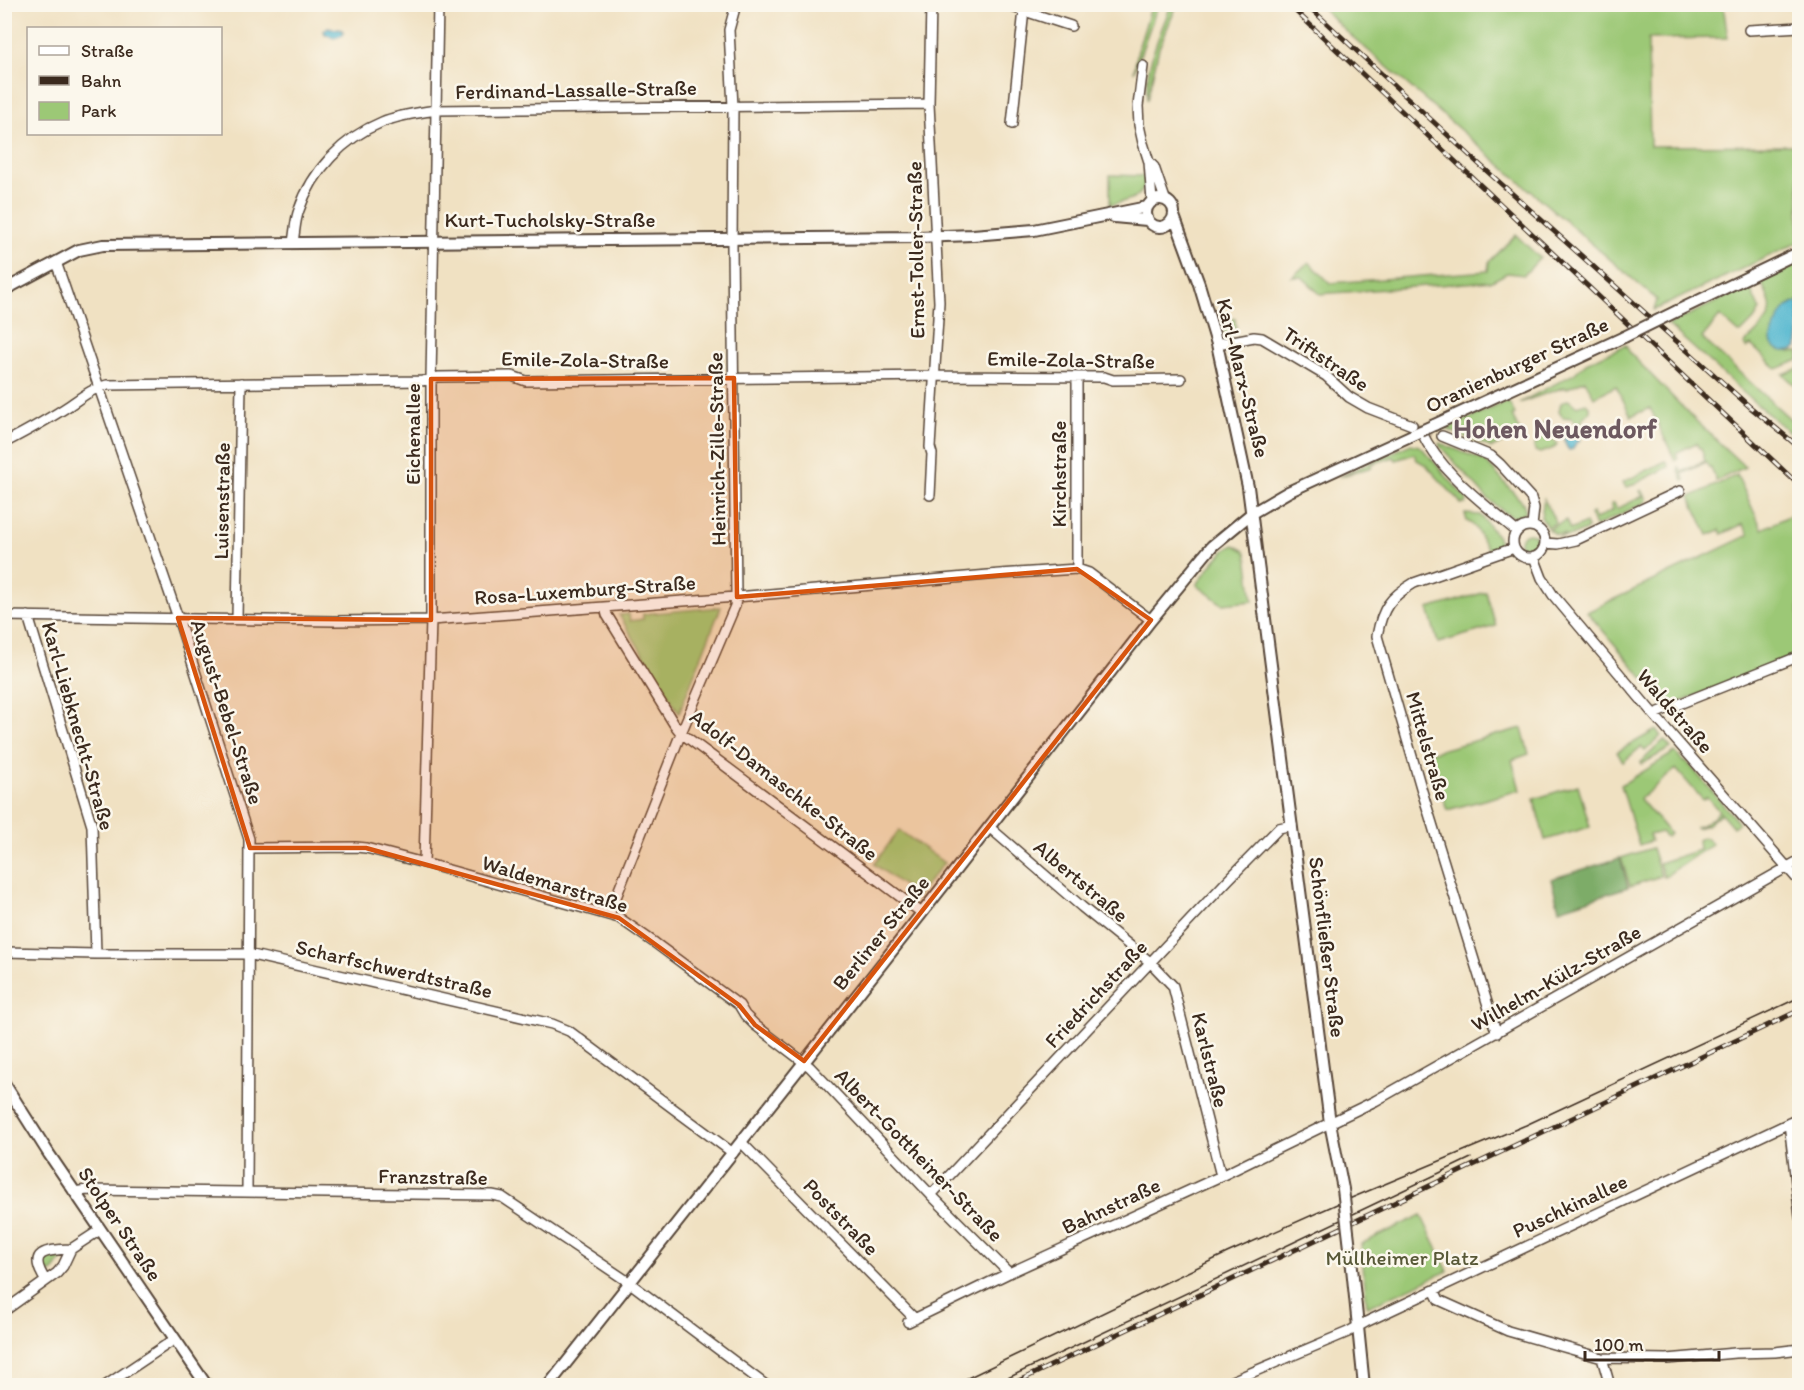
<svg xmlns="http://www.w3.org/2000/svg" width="1804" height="1390" font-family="Itim,sans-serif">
<rect width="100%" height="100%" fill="#fbf7ec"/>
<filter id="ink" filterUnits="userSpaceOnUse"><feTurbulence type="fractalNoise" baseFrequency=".0167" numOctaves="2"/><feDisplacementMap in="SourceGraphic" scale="12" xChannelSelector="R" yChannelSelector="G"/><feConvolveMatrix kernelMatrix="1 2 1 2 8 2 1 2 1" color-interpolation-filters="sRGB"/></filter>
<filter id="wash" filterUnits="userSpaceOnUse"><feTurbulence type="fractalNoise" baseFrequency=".008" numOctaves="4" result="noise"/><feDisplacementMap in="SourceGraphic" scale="24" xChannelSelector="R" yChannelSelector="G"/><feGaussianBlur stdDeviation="1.35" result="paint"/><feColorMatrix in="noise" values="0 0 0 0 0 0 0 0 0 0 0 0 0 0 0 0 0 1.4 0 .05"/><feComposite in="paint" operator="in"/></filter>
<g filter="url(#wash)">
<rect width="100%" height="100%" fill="#f0e1c2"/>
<path fill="#9cc876" stroke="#6c794a" stroke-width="1.5" d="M 1152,4 L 1158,5 L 1134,72 L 1138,49 Z
M 1171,5 L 1177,5 L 1159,48 L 1147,100 C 1144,67 1160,34 1171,5 Z
M 1319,5 L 1723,5 L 1728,38 L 1648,39 L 1650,146 L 1799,145 L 1799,242 L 1654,310 L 1657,300 L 1348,33 Z
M 1110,175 L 1145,176 C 1147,199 1128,200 1110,205 Z
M 1516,235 L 1540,258 L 1524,275 L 1507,273 L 1492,281 L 1320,294 L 1302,277 L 1292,277 L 1309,262 L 1330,283 L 1488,271 L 1489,262 Z
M 1799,262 L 1799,301 L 1787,307 L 1789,352 L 1799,352 L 1799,360 L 1777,369 L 1751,345 L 1746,348 L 1744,344 C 1754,334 1774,320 1770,304 C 1768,295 1763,288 1761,280 Z
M 1749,286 L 1760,310 L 1754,320 L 1741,333 L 1739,333 L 1720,316 L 1702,338 L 1799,427 L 1799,440 L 1754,402 L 1668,325 Z
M 1225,318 L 1235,319 L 1236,328 L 1232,332 L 1224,333 L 1223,323 Z
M 1626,345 L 1630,353 L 1691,416 L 1745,467 L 1716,481 L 1711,468 L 1709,468 L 1706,462 L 1682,474 L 1685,480 L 1683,481 L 1678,469 L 1679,467 L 1682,472 L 1705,461 L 1701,448 L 1699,448 L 1696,443 L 1676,453 L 1678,458 L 1675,460 L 1650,408 L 1631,416 L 1616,386 L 1594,397 L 1585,380 L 1566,389 L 1565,387 L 1519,403 L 1574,374 L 1586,363 Z
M 1799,368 L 1799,389 L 1783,374 Z
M 1567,400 L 1570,401 L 1576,406 L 1586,403 L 1590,407 L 1590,412 L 1583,418 L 1581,425 L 1577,426 L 1572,418 L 1563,417 L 1559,412 L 1561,403 Z
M 1508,401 L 1515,414 L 1512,416 L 1521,434 L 1492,448 L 1446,429 Z
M 1544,423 L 1548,424 L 1552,427 L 1552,438 L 1557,444 L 1554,448 L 1540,453 L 1535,451 L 1534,447 L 1539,438 L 1537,429 Z
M 1440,443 L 1485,461 L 1523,503 L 1526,511 L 1524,514 L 1514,517 L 1504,512 L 1487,498 L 1439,445 Z
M 1411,444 L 1419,446 L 1422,448 L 1467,500 L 1466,504 L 1461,504 L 1459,501 L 1426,465 L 1417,460 L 1414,454 L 1396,460 L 1394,457 L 1371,464 L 1372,467 L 1339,477 Z
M 1666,461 L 1669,467 L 1626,488 L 1623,482 Z
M 1737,475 L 1762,529 L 1799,511 L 1799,655 L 1668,707 L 1587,612 L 1749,535 L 1743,524 L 1722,534 L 1720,530 L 1708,535 L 1690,497 Z
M 1642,490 L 1647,499 L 1646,502 L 1595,527 L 1590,514 L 1592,513 L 1596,519 L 1613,510 L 1611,504 L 1614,503 L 1617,509 L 1643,496 L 1640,491 Z
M 1544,499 L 1556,523 L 1547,527 L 1541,517 Z
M 1465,514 L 1480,515 L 1498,537 L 1499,545 L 1495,548 L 1488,549 C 1479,539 1480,527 1467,521 Z
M 1566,520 L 1570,530 L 1586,523 L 1588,529 L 1571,536 L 1558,537 L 1565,535 L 1564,534 L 1555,534 L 1548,529 Z
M1520 542a9 9 0 1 1 18 0a9 9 0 1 1-18 0Z
M 1235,545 L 1245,551 L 1247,555 L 1253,601 L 1222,604 L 1197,585 C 1205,573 1221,549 1235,545 Z
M 1486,592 L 1496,626 L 1438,643 L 1428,609 Z
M 721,607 L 679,713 L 619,615 L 629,614 L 630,621 L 643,619 L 643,614 Z
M 1522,728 L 1529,754 L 1512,760 L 1520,790 L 1447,810 L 1429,753 Z
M 1656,730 L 1661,736 L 1645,751 L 1641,747 L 1623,762 L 1617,752 Z
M 1664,740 L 1671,748 L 1642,764 L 1641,762 Z
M 1675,752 L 1684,762 L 1686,761 L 1739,823 L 1733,827 L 1721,813 L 1707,825 L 1696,828 L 1696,827 L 1704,824 L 1710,819 L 1711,820 L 1719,811 L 1707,797 L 1703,800 L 1676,769 L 1640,799 L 1670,834 L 1666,837 L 1661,832 L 1649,835 L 1651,841 L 1639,845 L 1621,785 Z
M 1578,785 L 1590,827 L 1545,840 L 1534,799 Z
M 899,830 L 944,863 L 917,896 L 874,864 Z
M 1703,837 L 1707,839 L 1712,844 L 1664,877 L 1659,863 L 1699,850 L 1698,840 Z
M 1652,848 L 1661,876 L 1630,886 L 1621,858 Z
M 1421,1215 L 1448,1271 L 1367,1307 L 1361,1244 Z
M 61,1253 L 63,1257 L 55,1269 L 50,1273 C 42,1269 38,1262 45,1255 Z"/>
<path fill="#7dac67" stroke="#5c6b42" stroke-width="1.5" d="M 1620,858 L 1628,887 L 1559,909 L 1551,879 Z"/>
<path fill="#50b6cf" stroke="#467076" stroke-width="1.5" d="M 327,28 L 335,29 L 339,28 L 344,32 L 343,35 L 334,38 L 325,34 L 324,31 Z
M 1799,301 L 1799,336 L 1797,348 C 1789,354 1770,352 1771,338 C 1771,333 1782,312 1786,308 C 1790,305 1795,303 1799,301 Z
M 1572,433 L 1579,436 L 1580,441 L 1576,443 L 1573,449 L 1569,450 C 1565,446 1564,439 1566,435 Z"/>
</g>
<g filter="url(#ink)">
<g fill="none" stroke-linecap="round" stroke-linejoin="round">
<path stroke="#ccbca1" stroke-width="9" stroke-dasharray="9 4.5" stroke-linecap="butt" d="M 1412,425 L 1442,436"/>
<defs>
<path id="minor" d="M 1003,4 L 1071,26
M 1749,30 L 1800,27
M 1143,66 L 1138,106 L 1139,125 L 1143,143 L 1149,162 L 1152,201
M 1012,124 L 1024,10
M 1149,162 L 1154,167 L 1165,199
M 293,242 C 295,232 295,220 299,210 C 312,171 343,138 382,122 C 399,115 418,113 436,110 L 929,104
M 56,262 L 178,618 L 249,839 L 247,1192
M 1217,344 L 1254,337 L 1262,338 L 1326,376 L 1349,397 L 1368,408 L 1412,425
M 1077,378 L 1077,569
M 1421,431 C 1440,472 1483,503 1516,531
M 1442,436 L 1491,456 L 1500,464 L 1531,498 L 1534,508 L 1532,526
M 4,443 C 27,431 49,419 70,405 C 82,397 93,388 107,385 L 422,381 L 438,377 L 512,376 L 526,381 L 934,376 L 1104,377 L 1113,380 L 1181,379
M 930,495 L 932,454 L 930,447 L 939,302 L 929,104 L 931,4
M1513 542a16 16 0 1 1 32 0a16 16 0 1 1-32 0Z
M 1545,543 L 1558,544 L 1576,540 L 1680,491
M 1534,557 L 1542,578 L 1553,595 L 1655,716 L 1800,882
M 605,607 L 607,615 L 674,724 L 681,733 L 922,913
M 4,616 L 334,621 L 431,620 L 736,597 L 1000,574 L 1077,569 L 1089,573 L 1151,620
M 28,616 L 92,826 L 96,954
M 237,619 L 241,383
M 1654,714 L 1800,656
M 989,827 L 1082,907 L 1150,962 L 1173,986 L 1221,1176
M 250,848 L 356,847 L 366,848 L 424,863 L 619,918 L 655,943 L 739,1005 L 745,1015 L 755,1025 L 810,1067 L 931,1195 L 1009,1273
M 424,863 L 431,620 L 431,379 L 438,4
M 609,915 L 681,733 L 721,639 L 735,606 L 736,597 L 732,247 L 733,107 L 729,30 L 736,4
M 4,952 L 96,954 L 248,954 L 552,1024 L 569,1031 L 733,1153
M 1497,1033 L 1494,1025 L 1422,791 L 1377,636 C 1382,608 1390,597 1414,583 L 1514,548
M 1789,1123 L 1800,1217
M 741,1142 L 915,1319
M 74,1192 L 87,1190 L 492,1195 L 502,1197 L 630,1283 L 767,1386
M 931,1195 L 1228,880 L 1279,828 L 1292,825
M 46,1281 C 26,1251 46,1250 71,1249
M 1434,1290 L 1439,1300 L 1508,1331 L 1602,1358 L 1667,1359 L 1735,1353 L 1775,1352 L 1800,1349
M 4,1311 L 57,1273 L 63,1266 L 71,1249 L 100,1230
M 908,1322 L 1009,1273 L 1221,1176 L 1375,1101 L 1800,860
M 1602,1358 L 1610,1386
M 105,1386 L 175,1339
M 1220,1386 L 1348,1332 L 1366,1322 L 1800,1118"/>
<path id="major" d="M1146 213a14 14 0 1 1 28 0a14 14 0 1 1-28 0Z
M 1174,216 L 1199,284 L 1217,344 L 1248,487 L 1330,1123 L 1343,1189
M 1114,217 L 1147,220
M 4,290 L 79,250 L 103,245 L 918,237 L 973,235 L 1034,230 L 1147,207
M 1677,311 L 1800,252
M 1434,425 L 1624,337
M 4,1083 L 49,1154 L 207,1386
M 1350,1248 L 1364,1386
M 548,1386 L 922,913 L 1151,620 L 1212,546 L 1252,513 L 1288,492 L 1421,431"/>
</defs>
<use href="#minor" stroke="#564537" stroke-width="12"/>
<use href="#major" stroke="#564537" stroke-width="14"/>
<use href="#minor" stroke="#fff" stroke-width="9"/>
<use href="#major" stroke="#fff" stroke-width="10"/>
<path stroke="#3b2a1e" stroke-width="1.5" d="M 951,1386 L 1227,1253 L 1337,1204 L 1526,1125 L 1800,997
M 978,1386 L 998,1377
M 991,1386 L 1471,1158"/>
<defs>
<path id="rail" d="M 1288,4 L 1800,486
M 1306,4 L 1479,164 L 1750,407 L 1800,448
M 1008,1386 L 1800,1010"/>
</defs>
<use href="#rail" stroke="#3b2a1e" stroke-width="5"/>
<use href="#rail" stroke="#fbf7ec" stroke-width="3" stroke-dasharray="9" stroke-linecap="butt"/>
<defs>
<path id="major-bridge" d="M 1624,337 L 1677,311
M 1421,431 L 1434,425
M 1343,1189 L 1350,1248"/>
</defs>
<use href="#major-bridge" stroke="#564537" stroke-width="14" stroke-linecap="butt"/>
<use href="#major-bridge" stroke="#fff" stroke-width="10"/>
</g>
</g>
<path fill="#d7540e" fill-opacity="0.2" stroke="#d7540e" stroke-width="4.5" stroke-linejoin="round" d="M 734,378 L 737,597 L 1077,569 L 1151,620 L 804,1061 L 755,1025 L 739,1005 L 619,918 L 366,848 L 250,848 L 178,618 L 431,620 L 431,379 Z"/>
<g text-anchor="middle" stroke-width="5" stroke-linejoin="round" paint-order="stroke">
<g font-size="21" fill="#3b2a1e" stroke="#fbf7ec">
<text transform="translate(576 90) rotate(-1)" y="7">Ferdinand-Lassalle-Straße</text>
<text x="550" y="227">Kurt-Tucholsky-Straße</text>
<text transform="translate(916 250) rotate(-91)" y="7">Ernst-Toller-Straße</text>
<text transform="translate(1326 359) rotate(34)" y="7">Triftstraße</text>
<text transform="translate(585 360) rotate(1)" y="7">Emile-Zola-Straße</text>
<text transform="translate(1071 360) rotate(1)" y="7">Emile-Zola-Straße</text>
<text transform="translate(1517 365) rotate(-25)" y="7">Oranienburger Straße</text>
<text transform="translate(1243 378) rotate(76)" y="7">Karl-Marx-Straße</text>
<text transform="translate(413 434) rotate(-90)" y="7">Eichenallee</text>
<text transform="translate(717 449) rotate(-91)" y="7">Heinrich-Zille-Straße</text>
<text transform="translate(1059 474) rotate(-90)" y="7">Kirchstraße</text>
<text transform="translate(222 501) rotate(-89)" y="7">Luisenstraße</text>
<text transform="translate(585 590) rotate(-4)" y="7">Rosa-Luxemburg-Straße</text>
<text transform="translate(1675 711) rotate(49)" y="7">Waldstraße</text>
<text transform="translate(227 712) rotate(72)" y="7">August-Bebel-Straße</text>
<text transform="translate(78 726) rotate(74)" y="7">Karl-Liebknecht-Straße</text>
<text transform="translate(1428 746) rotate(74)" y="7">Mittelstraße</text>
<text transform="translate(784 785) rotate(38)" y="7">Adolf-Damaschke-Straße</text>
<text transform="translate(1081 881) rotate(40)" y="7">Albertstraße</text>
<text transform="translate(555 884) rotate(17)" y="7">Waldemarstraße</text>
<text transform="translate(881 933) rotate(-51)" y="7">Berliner Straße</text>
<text transform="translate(1327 947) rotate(83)" y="7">Schönfließer Straße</text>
<text transform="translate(394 969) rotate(13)" y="7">Scharfschwerdtstraße</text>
<text transform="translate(1556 978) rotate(-30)" y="7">Wilhelm-Külz-Straße</text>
<text transform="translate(1096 994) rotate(-47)" y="7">Friedrichstraße</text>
<text transform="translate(1210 1060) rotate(76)" y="7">Karlstraße</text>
<text transform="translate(919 1155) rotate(46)" y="7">Albert-Gottheiner-Straße</text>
<text transform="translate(433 1177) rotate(1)" y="7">Franzstraße</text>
<text transform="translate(1111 1206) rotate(-25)" y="7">Bahnstraße</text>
<text transform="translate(1570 1206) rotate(-25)" y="7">Puschkinallee</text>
<text transform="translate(841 1217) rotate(46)" y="7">Poststraße</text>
<text transform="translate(120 1224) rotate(56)" y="7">Stolper Straße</text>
</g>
<g font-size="21" fill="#585938" stroke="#fbf7ec">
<text x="1402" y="1265">Müllheimer Platz</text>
</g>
<g font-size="27" font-weight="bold" fill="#6d5960" stroke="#fbf7ec">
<text x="1555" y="438">Hohen Neuendorf</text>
</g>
</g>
<rect width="1804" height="1390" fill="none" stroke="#fbf7ec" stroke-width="24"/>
<rect x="27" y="27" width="195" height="108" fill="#fbf7ec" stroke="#aea59a" stroke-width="1.5"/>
<rect x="39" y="46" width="30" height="9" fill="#ffffff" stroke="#aea59a" stroke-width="1.5"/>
<text x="81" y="57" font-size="18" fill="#3b2a1e">Straße</text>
<rect x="39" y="76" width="30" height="9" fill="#3b2a1e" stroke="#aea59a" stroke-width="1.5"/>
<text x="81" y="87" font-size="18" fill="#3b2a1e">Bahn</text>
<rect x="39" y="102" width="30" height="18" fill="#9cc876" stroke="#aea59a" stroke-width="1.5"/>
<text x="81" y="117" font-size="18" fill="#3b2a1e">Park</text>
<path d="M1585 1351v9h134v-9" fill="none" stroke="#3b2a1e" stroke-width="3"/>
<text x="1594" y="1351" font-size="18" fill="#3b2a1e" stroke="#fbf7ec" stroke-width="4.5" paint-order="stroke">100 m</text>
</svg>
